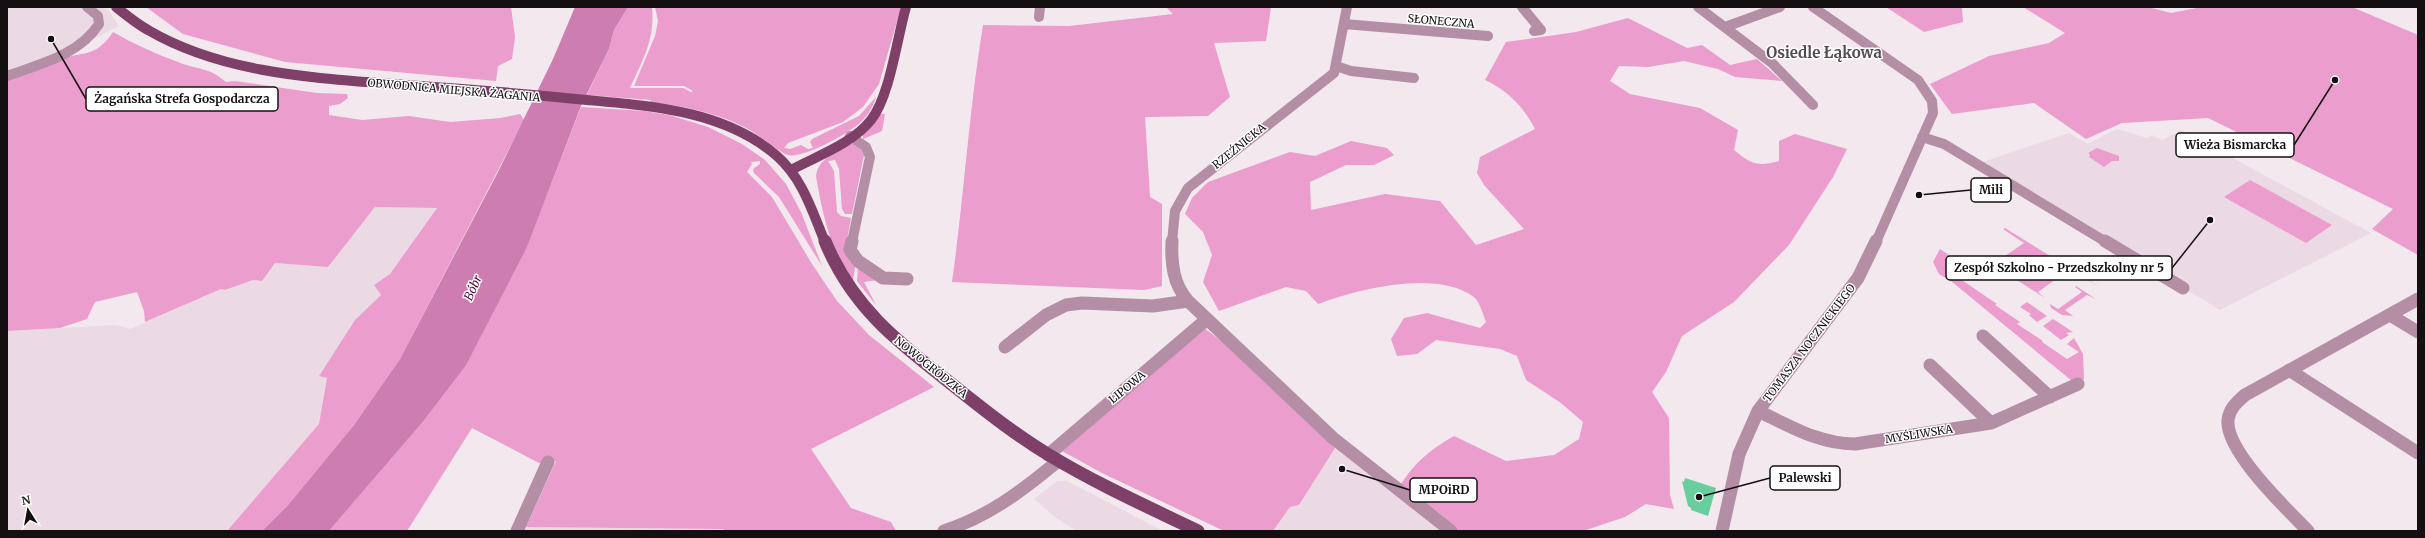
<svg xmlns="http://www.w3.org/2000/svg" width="2425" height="538" font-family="Merriweather,serif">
<rect width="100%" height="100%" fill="#f2e8ee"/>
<path fill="#ebdae3" d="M 7,7 L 102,7 L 109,11 L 119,26 L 67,52 L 7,76 Z
M 2117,129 L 2147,138 L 2152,135 L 2162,140 L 2181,130 L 2371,233 L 2220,310 L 1980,163 L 2069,133 L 2088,144 Z
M 375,207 L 437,208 L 390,274 L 374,285 L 381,295 L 355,320 L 319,376 L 327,378 L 319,424 L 227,531 L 7,531 L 7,331 L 116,325 L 130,329 L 221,289 L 226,290 L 253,280 L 262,281 L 275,263 L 328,267 Z
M 1335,448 L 1389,491 L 1440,531 L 1273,531 L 1290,507 L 1299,505 Z
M 1057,481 L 1067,481 L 1163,531 L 1077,531 L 1056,518 L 1034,499 Z
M 526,527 L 723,529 L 725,531 L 525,531 Z"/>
<path fill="#eb9dcd" d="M 146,7 L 511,7 L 515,37 L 512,59 L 498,66 L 496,81 L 285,62 L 183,34 Z
M 628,7 L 652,7 C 655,40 643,59 630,88 L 683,88 L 691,92 L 693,91 L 684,86 L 634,86 L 655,36 L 658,21 L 655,7 L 901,7 L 879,84 L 863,107 L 843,122 L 788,143 L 784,148 L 790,149 L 801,145 L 808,149 L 813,148 L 810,142 L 812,139 L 859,116 L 876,97 C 873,106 869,114 862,121 C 851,132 804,159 788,155 C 779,152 760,136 750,130 C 719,113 685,106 650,102 L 651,100 L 587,95 L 609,49 L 614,30 Z
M 1166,7 L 1271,7 L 1266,41 L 1214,43 L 1230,97 L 1208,116 L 1145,117 L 1150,197 L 1162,204 L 1162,286 L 1144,290 L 952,282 C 964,197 969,110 983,25 L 1069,26 L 1173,14 Z
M 1886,7 L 1962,7 L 1963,22 L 1924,32 Z
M 2023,7 L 2148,7 L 2171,13 L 2202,7 L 2352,7 L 2418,35 L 2418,255 L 2372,229 L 2393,209 L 2208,118 L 2122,123 L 2086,139 L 2034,103 L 1952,114 L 1930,84 L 1989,56 L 2049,43 L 2065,33 Z
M 1628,18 L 1687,48 L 1702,45 L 1730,65 L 1757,59 L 1782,81 L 1735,77 L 1718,69 L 1684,61 L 1648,67 L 1619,66 L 1610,81 L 1630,94 L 1700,108 L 1738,130 L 1734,150 C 1751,164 1757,167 1779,161 L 1779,141 L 1795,134 L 1847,149 L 1833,177 L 1789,245 L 1734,302 L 1682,336 L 1666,372 L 1652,392 L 1669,418 L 1670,495 L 1674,509 L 1646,504 L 1625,517 L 1583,531 L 1452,531 L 1398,489 C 1414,463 1428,451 1454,436 L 1506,461 L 1554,455 L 1579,439 L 1583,422 L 1561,403 L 1526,380 L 1517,356 L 1500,349 L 1436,340 L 1417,354 L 1397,356 L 1391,339 L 1404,318 L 1427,313 L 1480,328 L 1486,322 C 1483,315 1480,302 1474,297 C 1436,269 1358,289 1318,304 L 1306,291 L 1286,287 L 1219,311 L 1203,282 L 1212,255 L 1203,232 L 1185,214 L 1192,198 L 1208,182 L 1290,152 L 1315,156 L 1351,141 L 1387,148 L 1394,155 L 1374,165 L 1346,165 L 1310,182 L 1311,210 L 1385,194 L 1440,201 L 1476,245 L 1524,229 L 1484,185 L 1477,173 L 1480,157 L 1535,129 C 1524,107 1507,90 1485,80 L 1506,42 L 1576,32 Z
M 113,32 C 134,44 156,54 178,62 C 198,70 209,67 226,82 L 235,81 L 317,93 L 347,94 L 348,98 L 340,104 L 329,106 L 329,115 L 362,120 L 409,116 L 450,122 L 501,118 L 520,114 L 524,120 L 400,359 L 354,425 L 288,505 L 262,531 L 227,531 L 319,424 L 327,378 L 319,376 L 355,320 L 381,295 L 374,285 L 390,274 L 437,208 L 375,207 L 328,267 L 275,263 L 262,281 L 253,280 L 225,290 L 221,289 L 145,322 L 144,311 L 137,292 L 95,302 L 87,319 L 60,328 L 7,331 L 7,80 C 25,73 44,64 62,58 C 86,52 97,56 113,32 Z
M 581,107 L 644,111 L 669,115 L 708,127 L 742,144 L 765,160 L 786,184 L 801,212 L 822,266 L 779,197 L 754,173 L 753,169 L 760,164 L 760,161 L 751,162 L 752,164 L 747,172 L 772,197 L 812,264 L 837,301 L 869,335 L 934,387 L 811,449 L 851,508 L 891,522 L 896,531 L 725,531 L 723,529 L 526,527 L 556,461 L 539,463 L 472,428 L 407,531 L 329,531 L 421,424 L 527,246 Z
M 880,114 L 885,114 L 882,131 L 863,139 L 863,135 Z
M 849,144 L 854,144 L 863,151 L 864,155 L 852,214 L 845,214 L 842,209 L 839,169 L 835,160 L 828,161 L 834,171 L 837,212 L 841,216 L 851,218 L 846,245 L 856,263 L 853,280 C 830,252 822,211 816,176 C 818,159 836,152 849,144 Z
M 2097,148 L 2119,156 L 2119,161 L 2112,161 L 2104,167 L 2089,157 L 2090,155 L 2088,153 Z
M 2250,180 L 2332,225 L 2306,243 L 2224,197 Z
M 2005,228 L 2100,287 L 2077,274 L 2071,279 L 2063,274 L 2038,292 L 2045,298 L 1995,266 L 1998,263 L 1992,265 L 2024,243 L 2003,229 Z
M 1940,249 L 1961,263 L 1963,259 L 1976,269 L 1971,272 L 1962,264 L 1947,270 L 1997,304 L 1995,305 L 2020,322 L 2017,324 L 2043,341 L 2042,342 L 2067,359 L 2079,352 L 2067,344 L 2074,338 L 2083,354 L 2084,379 L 2077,383 L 2072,381 L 1951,281 L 1939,274 L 1933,262 Z
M 858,268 L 879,280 L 864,282 L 876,305 L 857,281 Z
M 2076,286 L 2096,299 L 2087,295 L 2065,310 L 2073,316 L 2062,315 L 2051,308 L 2050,304 L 2058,309 L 2082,292 L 2075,287 Z
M 2027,302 L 2047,316 L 2037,322 L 2029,315 L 2031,314 L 2020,307 Z
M 2053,319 L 2073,332 L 2066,333 L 2069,335 L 2061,340 L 2043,326 Z
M 1204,328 L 1224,343 L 1335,448 L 1299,505 L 1290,507 L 1273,531 L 1224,531 L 1102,473 L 1062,451 Z"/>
<path fill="#ce7db0" d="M 575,7 L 628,7 L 614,30 L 609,49 L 581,106 L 527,247 L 466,365 L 421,424 L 329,531 L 262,531 L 288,505 L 354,425 L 400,359 L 499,170 L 553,59 Z"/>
<path fill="#69ce9d" d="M 1685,478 L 1716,488 L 1708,516 L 1691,510 L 1691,508 L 1688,506 L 1682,481 L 1684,482 Z"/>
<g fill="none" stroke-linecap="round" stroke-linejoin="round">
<path stroke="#b38ea4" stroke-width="10" d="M 1522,7 L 1541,30 L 1534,31
M 1698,7 L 1772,63 L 1813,105
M 1813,7 L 1918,80 L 1932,101 L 1933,113 L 1876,242
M 1039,17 L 1040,7
M 1344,24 L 1488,36
M 1725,27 L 1780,7
M 1336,66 L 1351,71 L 1414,78
M 7,76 C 40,64 79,55 99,24 L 98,16 L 87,7
M 850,136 L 866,147 L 870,157 L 852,242
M 1922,137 L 1944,144 L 2106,242
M 1172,242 L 1175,211 L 1188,188 L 1334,73 L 1347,7"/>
<path stroke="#b38ea4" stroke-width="13" d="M 852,241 L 850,250 L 858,261 L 883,278 L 907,279
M 1172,241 C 1171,263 1173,284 1188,301 L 1333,438 L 1451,531
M 2105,241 L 2183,288
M 2390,315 L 2418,332
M 1983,336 L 2050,397
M 1005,347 L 1046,315 L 1066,305 L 1082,303 L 1153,306 L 1188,301
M 1930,365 L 1991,423
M 2289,370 L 2418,453
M 1758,411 C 1790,426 1819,444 1855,444 L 1991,423 L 2078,384
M 1048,455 L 1207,319
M 517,531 L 548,462
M 944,531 C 989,516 1022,491 1058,461
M 1722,531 L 1739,454 L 1758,411 L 1858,278 L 1876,241
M 2308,531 C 2287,509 2225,451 2228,420 C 2229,409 2237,402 2245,395 L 2418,299"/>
<path stroke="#7e4068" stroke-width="10" d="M 116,7 C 126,15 137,24 148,30 C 225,75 319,78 405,85 C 466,89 527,94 587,100 C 653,106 725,111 777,156 C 803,179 812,211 825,242
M 791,170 C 817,156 852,144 871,120 C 890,96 897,38 906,7"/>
<path stroke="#7e4068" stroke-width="13" d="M 825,241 C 851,305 896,341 949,382 C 982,408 1014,434 1049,455 C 1097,484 1148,507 1198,531"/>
</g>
<g text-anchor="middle" stroke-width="3" stroke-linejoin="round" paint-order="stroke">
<g font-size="11" fill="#141012" stroke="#fff">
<text transform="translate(1441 21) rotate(5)" y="4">SŁONECZNA</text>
<text transform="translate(454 90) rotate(5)" y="4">OBWODNICA MIEJSKA ŻAGANIA</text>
<text transform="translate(1239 146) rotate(-39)" y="4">RZEŹNICKA</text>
<text transform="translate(1809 343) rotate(-53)" y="4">TOMASZA NOCZNICKIEGO</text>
<text transform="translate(931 367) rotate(39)" y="4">NOWOGRÓDZKA</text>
<text transform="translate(1127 387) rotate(-40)" y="4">LIPOWA</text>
<text transform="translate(1919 434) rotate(-9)" y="4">MYŚLIWSKA</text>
</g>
<g font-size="12" font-style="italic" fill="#52073e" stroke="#fff">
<text transform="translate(473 288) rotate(-65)" y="4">Bóbr</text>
</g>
<g font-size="15" font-weight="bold" fill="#534b50" stroke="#fff">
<text x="1824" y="58">Osiedle Łąkowa</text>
</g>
</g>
<path fill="none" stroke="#141012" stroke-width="1.5" d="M51 39L86 99M2335 80L2294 145M1919 195L1971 190M2210 220L2172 268M1699 497L1770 478M1342 469L1410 490"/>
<g fill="#141012" stroke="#fff" stroke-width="1.5">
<circle cx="51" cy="39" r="4"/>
<circle cx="2335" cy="80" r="4"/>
<circle cx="1919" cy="195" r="4"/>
<circle cx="2210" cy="220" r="4"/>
<circle cx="1699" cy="497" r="4"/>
<circle cx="1342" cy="469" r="4"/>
</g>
<g fill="#fff" stroke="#141012" stroke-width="1.5">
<rect x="86" y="87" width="192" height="24" rx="4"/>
<rect x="2176" y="133" width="118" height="24" rx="4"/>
<rect x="1971" y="178" width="40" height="24" rx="4"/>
<rect x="1946" y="256" width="226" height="24" rx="4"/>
<rect x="1770" y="466" width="70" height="24" rx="4"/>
<rect x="1410" y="478" width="67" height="24" rx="4"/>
</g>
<g font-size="12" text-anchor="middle" font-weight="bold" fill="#141012">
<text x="182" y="103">Żagańska Strefa Gospodarcza</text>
<text x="2235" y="149">Wieża Bismarcka</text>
<text x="1991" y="194">Mili</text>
<text x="2059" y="272">Zespół Szkolno - Przedszkolny nr 5</text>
<text x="1805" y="482">Palewski</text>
<text x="1444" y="494">MPOiRD</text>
</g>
<rect width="2425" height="538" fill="none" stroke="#141012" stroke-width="16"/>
<g transform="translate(28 510) rotate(349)" stroke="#ffffff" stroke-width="3" paint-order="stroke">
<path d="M0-3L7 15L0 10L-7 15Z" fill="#141012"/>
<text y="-6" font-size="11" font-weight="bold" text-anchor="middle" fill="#141012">N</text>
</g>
</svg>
